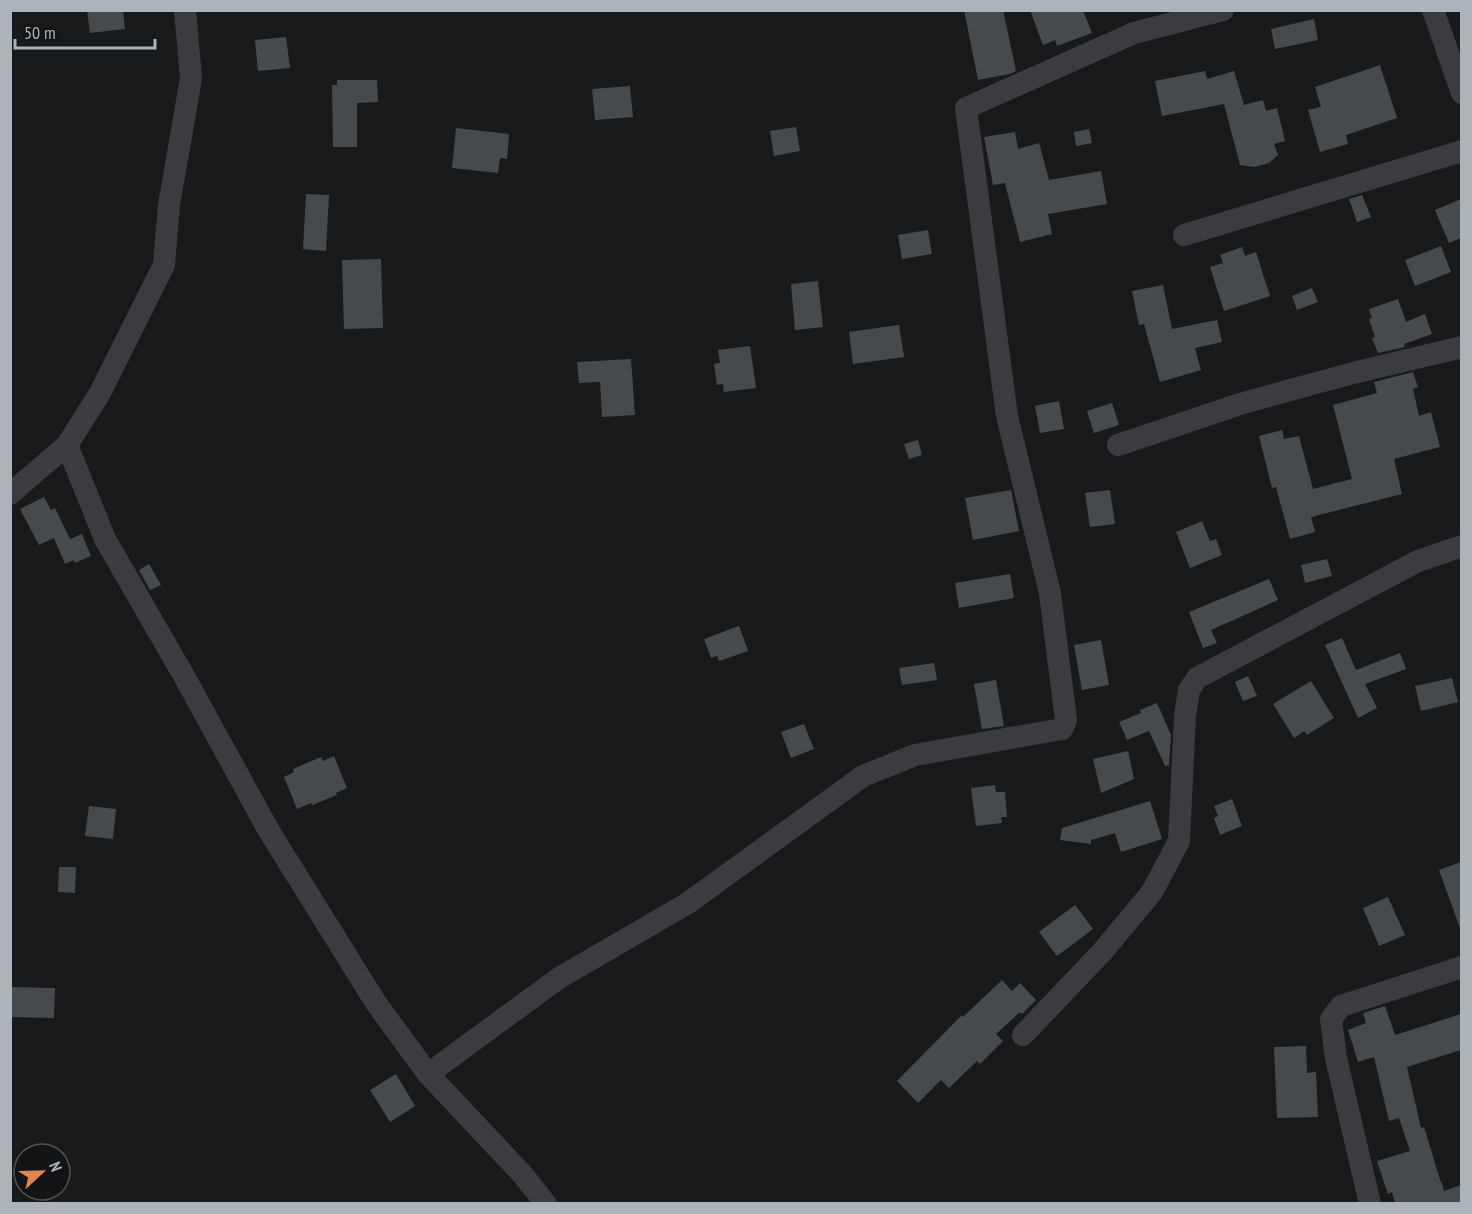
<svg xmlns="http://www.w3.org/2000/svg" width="1472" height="1214" font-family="'PT Sans Narrow',sans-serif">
<rect width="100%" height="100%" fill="#18191a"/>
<path fill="#474a4d" d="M 87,10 L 123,10 L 125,29 L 90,33 Z
M 964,10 L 1003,10 L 1016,71 L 1010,74 L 978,80 Z
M 1030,10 L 1083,10 L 1092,33 L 1057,46 L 1055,40 L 1043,45 Z
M 1314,19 L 1318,40 L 1275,49 L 1271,29 Z
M 286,37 L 290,68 L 258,71 L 255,40 Z
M 1380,65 L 1397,118 L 1346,135 L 1348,144 L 1320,152 L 1308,110 L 1321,107 L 1315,87 Z
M 1205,71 L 1207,79 L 1234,71 L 1244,105 L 1263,100 L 1266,111 L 1277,108 L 1285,141 L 1274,144 L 1278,155 L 1269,163 L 1254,167 L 1240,165 L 1224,104 L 1162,116 L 1155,81 Z
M 337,80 L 377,80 L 378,102 L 357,103 L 357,147 L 333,147 L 332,85 L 337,85 Z
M 630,86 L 633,117 L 595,120 L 592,89 Z
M 796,127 L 800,151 L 774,156 L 770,131 Z
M 456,128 L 509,134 L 507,159 L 500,158 L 498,173 L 452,168 Z
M 1089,129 L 1092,143 L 1076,146 L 1074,132 Z
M 1015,132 L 1018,149 L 1039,143 L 1049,180 L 1101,171 L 1107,204 L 1048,214 L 1052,234 L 1020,242 L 1005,183 L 993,185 L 984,137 Z
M 306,194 L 329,195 L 326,251 L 303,249 Z
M 1362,195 L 1371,217 L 1357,222 L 1349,199 Z
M 1461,199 L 1461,238 L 1449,243 L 1435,210 Z
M 928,230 L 932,254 L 902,259 L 898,235 Z
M 1441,246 L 1451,272 L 1415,286 L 1405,260 Z
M 1242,247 L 1245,256 L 1256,252 L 1270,296 L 1224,311 L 1210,267 L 1223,263 L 1220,255 Z
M 381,259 L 383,328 L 344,329 L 342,260 Z
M 818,281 L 823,327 L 795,330 L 791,284 Z
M 1163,285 L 1172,329 L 1217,320 L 1222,342 L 1195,348 L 1201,370 L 1160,382 L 1144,324 L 1139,325 L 1132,291 Z
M 1312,288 L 1318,302 L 1297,310 L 1292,296 Z
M 1398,299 L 1406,322 L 1425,314 L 1432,334 L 1404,344 L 1405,347 L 1378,353 L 1372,338 L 1375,337 L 1369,319 L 1372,318 L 1369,309 Z
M 899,325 L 904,357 L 853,364 L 849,332 Z
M 750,346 L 756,388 L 724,392 L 723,384 L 717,385 L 714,364 L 720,363 L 718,350 Z
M 631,359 L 635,415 L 602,417 L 600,382 L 579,383 L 577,362 Z
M 1413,372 L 1418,387 L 1413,389 L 1419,416 L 1431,412 L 1440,447 L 1394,459 L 1402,494 L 1311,517 L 1315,532 L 1290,539 L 1276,487 L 1272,488 L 1259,436 L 1282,430 L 1284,439 L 1299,436 L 1313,489 L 1352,479 L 1333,405 L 1377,393 L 1374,382 Z
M 1059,401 L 1064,429 L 1040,433 L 1035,406 Z
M 1112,403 L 1119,425 L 1094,433 L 1087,411 Z
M 918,440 L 922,455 L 909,459 L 904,444 Z
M 1011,490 L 1019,531 L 973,540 L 965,498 Z
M 1110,490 L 1115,524 L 1090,527 L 1085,493 Z
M 44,497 L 51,510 L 55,508 L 70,539 L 82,534 L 91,556 L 75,563 L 74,560 L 65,564 L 54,538 L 39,545 L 20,509 Z
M 1202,521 L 1210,541 L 1216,539 L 1222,555 L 1190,568 L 1176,532 Z
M 1327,559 L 1332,576 L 1305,583 L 1301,565 Z
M 149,564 L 161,585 L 150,590 L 139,570 Z
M 1010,574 L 1014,598 L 959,608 L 955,583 Z
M 1269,579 L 1278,600 L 1211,630 L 1217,643 L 1203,648 L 1189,612 Z
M 739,626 L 748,651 L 719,661 L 717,656 L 711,658 L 704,639 Z
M 1342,638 L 1356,670 L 1400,653 L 1406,669 L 1365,684 L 1377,708 L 1358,718 L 1325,645 Z
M 1101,640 L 1109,685 L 1082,690 L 1074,645 Z
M 934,663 L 937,680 L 902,685 L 899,668 Z
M 1248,676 L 1257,696 L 1243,701 L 1235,682 Z
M 1452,678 L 1458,702 L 1421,711 L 1415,686 Z
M 996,680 L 1004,726 L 982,729 L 974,684 Z
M 1311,681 L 1334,718 L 1307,735 L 1304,731 L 1294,738 L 1273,704 Z
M 1157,703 L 1171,735 L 1169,765 L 1165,766 L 1149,731 L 1127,740 L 1119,722 L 1141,713 L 1140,710 Z
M 804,724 L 814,749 L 791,758 L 781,732 Z
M 1128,751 L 1134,779 L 1101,793 L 1093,759 Z
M 334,756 L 347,788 L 336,793 L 337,795 L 312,805 L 311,803 L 297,809 L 284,777 L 294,772 L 293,769 L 321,757 L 323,761 Z
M 995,785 L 996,792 L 1005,792 L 1007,817 L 1001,817 L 1002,823 L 976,826 L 971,788 Z
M 1232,799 L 1242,826 L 1220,835 L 1214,818 L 1218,816 L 1214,806 Z
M 1150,801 L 1162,839 L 1121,852 L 1115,833 L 1091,840 L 1091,844 L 1060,840 L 1062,828 Z
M 89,806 L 116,809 L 113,839 L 85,836 Z
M 1461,862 L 1461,928 L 1460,928 L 1439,870 Z
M 59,867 L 76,867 L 75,893 L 58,892 Z
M 1388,897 L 1405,935 L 1379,946 L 1363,908 Z
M 1075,905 L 1093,929 L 1057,956 L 1039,932 Z
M 1002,980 L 1012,991 L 1020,983 L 1036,1000 L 1022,1014 L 1020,1012 L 996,1034 L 1003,1041 L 980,1064 L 977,1061 L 949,1088 L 941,1080 L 918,1103 L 897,1081 L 962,1015 L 963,1017 Z
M 10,987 L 55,988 L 54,1018 L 10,1017 Z
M 1385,1006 L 1395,1035 L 1461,1014 L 1461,1050 L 1407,1067 L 1421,1128 L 1424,1127 L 1441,1183 L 1442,1183 L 1444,1191 L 1461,1185 L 1461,1203 L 1395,1203 L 1392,1192 L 1388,1194 L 1377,1161 L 1410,1151 L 1399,1118 L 1389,1121 L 1374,1057 L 1358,1062 L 1348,1030 L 1366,1023 L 1363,1013 Z
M 1306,1046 L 1307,1073 L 1316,1072 L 1318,1117 L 1277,1118 L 1274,1047 Z
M 396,1074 L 415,1106 L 390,1122 L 370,1090 Z"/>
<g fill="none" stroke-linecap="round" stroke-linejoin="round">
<path stroke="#3a3c3f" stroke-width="22" d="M 1433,10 L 1462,93
M 1184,235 L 1462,151
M 67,445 L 105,539 L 184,676 L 269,831 L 376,1003 L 428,1074 L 523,1175 L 546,1204
M 1118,445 L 1243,403 L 1353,373 L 1462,347
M 10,494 L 67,445 L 100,393 L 164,265 L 169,205 L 191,78 L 185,10
M 1023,1035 L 1102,952 L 1152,892 L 1179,841 L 1185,716 L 1189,690 L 1197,678 L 1418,561 L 1462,546
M 428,1074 L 559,978 L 688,903 L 863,776 L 915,755 L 1062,729 L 1066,720 L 1050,593 L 1007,416 L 966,108 L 1134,33 L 1223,10
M 1370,1204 L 1336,1058 L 1331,1019 L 1341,1006 L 1462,967"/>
</g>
<rect width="1472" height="1214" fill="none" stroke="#acb3b9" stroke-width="24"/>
<g transform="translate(42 1172) rotate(68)"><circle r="28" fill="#131415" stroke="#505457" stroke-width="1.5"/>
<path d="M0-4.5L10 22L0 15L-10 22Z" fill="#e18749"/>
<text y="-9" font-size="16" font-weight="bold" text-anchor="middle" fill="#acb3b9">N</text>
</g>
<path d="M15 39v9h140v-9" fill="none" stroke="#acb3b9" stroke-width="3"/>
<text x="24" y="39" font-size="18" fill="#acb3b9" stroke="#131415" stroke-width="4.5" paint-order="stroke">50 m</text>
</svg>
